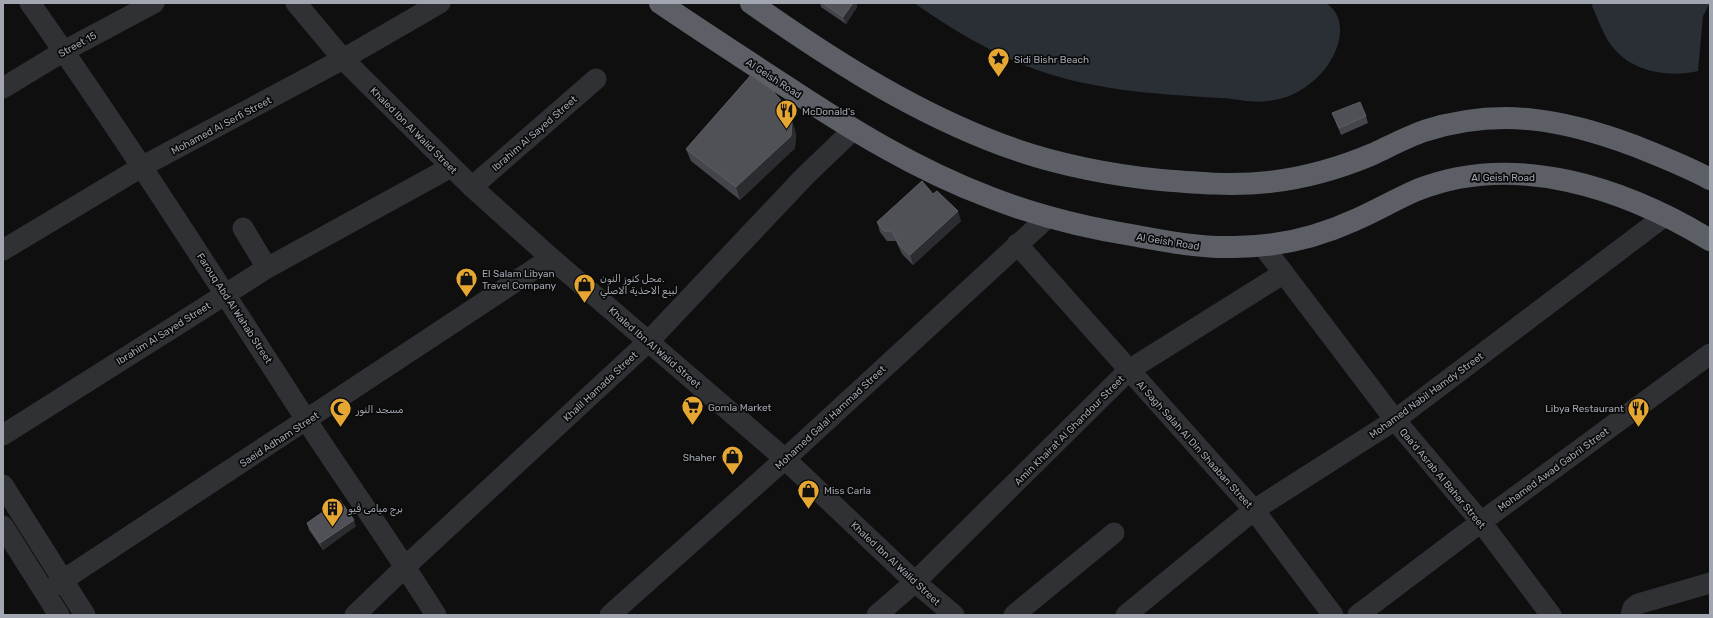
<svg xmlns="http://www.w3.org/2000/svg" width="1713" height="618" font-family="Rubik,'Noto Sans Arabic',sans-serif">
<rect width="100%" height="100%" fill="#0f0f10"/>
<path fill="#292f35" d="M 914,3 L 1326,3 C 1339,12 1342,25 1339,40 C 1333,68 1306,93 1279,99 C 1257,105 1241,99 1220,98 C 1153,94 1086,90 1024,65 C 984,49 949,27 914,3 Z
M 1593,3 L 1710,3 L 1703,16 L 1698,71 C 1668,78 1631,72 1611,45 C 1603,34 1598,19 1592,6 Z"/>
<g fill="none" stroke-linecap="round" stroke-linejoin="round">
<path stroke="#303135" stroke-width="21" d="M 30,3 C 126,139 215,279 305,418 C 348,484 394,548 436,615
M 296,3 L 343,59 L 472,187 L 551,258 L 785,459 L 915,582 L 954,615
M 3,88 L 64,51 L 154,3
M 472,187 L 596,79
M 243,228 L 267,268
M 1017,244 L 1254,510 L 1333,615
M 1263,246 L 1395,420 L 1481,522 L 1551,615
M 3,250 L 143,166 L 343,59 L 440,3
M 3,435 L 267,268 L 451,167
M 3,485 L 85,615
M 3,526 L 59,615
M 45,592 L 551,258
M 355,615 L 406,566 L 649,341 L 805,176 L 853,130
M 610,615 L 785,459 L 1048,217
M 877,615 L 915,582 L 1129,370 L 1284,273
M 1014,615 L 1114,533
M 1126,615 L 1254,510 L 1395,420 L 1666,215
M 1358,615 L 1481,522 L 1710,354
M 1631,615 L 1633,608 L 1638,604 L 1710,583"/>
<path stroke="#5d5f66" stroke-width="22" d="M 660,3 C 701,31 743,58 784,85 C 849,128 915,169 989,197 C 1037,216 1087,228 1137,236 C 1169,242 1201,248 1234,247 C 1275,247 1318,237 1355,220 C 1376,211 1396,199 1417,190 C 1515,151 1624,188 1710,240
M 751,3 C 825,55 902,105 987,139 C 1041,161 1103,174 1161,180 C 1197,183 1233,186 1269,182 C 1305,178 1340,168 1373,154 C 1390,146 1407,137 1424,131 C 1500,107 1563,119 1635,146 C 1660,156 1686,166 1710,179"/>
</g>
<path fill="#45464b" d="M 820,3 L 856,3 L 857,7 L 846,24 L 821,7 Z
M 1366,116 L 1368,123 L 1341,135 L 1335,120 Z
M 796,133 L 795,148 L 740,200 L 691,161 L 686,149 Z
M 933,194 L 961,221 L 913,265 L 902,254 L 896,241 L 887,241 L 880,232 L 877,222 Z
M 307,523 L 356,526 L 323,550 L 309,530 Z"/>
<path fill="#2b2c2f" d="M 853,3 L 856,3 L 857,7 L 846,24 L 843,17 Z
M 792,121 L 796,133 L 795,148 L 740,200 L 736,187 Z
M 958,211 L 961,221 L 913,265 L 910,255 Z
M 354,520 L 356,526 L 323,550 L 320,543 Z"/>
<path fill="#4f5156" stroke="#5c5e64" d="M 823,3 L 853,3 L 843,17 Z
M 751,75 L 773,91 L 783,103 L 792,121 L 791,136 L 736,187 L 686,149 Z
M 1360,102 L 1366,116 L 1339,128 L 1332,113 Z
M 922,181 L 933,194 L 937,191 L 958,211 L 910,255 L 899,245 L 892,231 L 884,231 L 877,222 Z
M 340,500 L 354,520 L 320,543 L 307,523 Z"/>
<defs>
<symbol id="sight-pin" viewBox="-11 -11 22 30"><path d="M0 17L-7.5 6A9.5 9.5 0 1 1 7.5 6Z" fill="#e6a732" stroke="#0a0a0b"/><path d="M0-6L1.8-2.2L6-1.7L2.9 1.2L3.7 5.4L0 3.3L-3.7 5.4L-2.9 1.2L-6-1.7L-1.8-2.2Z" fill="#111"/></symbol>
<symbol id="restaurant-pin" viewBox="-11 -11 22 30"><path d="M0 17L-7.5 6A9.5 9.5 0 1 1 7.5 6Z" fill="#e6a732" stroke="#0a0a0b"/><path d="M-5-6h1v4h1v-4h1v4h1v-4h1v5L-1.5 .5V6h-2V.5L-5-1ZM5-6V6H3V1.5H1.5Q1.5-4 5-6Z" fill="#111"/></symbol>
<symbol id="shop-pin" viewBox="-11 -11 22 30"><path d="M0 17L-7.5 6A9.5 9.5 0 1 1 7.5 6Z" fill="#e6a732" stroke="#0a0a0b"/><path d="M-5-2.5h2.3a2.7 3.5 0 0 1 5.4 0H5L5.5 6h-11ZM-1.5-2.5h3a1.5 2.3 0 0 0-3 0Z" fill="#111"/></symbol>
<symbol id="supermarket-pin" viewBox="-11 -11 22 30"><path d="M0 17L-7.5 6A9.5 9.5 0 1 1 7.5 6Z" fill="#e6a732" stroke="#0a0a0b"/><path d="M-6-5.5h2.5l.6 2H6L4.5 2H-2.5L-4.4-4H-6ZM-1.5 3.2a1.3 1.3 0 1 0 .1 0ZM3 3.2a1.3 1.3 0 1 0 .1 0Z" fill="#111"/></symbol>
<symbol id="mosque-pin" viewBox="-11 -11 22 30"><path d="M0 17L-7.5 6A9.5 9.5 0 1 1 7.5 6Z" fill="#e6a732" stroke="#0a0a0b"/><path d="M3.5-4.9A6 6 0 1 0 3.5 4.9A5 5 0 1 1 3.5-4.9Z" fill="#111"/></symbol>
<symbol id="building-pin" viewBox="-11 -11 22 30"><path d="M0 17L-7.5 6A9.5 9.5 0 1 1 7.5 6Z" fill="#e6a732" stroke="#0a0a0b"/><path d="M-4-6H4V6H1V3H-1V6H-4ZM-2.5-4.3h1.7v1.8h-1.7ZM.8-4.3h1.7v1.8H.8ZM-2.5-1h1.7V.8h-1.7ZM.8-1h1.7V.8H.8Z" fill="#111"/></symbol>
</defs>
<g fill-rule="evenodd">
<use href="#sight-pin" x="986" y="46" width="25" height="34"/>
<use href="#restaurant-pin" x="774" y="98" width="25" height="34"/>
<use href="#shop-pin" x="454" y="266" width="25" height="34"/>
<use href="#shop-pin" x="572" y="272" width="25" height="34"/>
<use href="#supermarket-pin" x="680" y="394" width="25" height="34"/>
<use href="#restaurant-pin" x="1626" y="396" width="25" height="34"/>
<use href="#mosque-pin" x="328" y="396" width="25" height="34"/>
<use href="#shop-pin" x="720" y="444" width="25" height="34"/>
<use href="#shop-pin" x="796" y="478" width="25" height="34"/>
<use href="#building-pin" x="320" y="496" width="25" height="34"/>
</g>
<g text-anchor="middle" stroke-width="3.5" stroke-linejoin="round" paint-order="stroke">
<g font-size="10" fill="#a1a6b0" stroke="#0a0a0b">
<text transform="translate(77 44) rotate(-29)" y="4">Street 15</text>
<text transform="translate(774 78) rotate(33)" y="4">Al Geish Road</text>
<text transform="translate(221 125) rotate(-28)" y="4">Mohamed Al Serfi Street</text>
<text transform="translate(414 130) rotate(45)" y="4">Khaled Ibn Al Walid Street</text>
<text transform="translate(534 133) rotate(-41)" y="4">Ibrahim Al Sayed Street</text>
<text x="1503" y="181">Al Geish Road</text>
<text transform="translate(1168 241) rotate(9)" y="4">Al Geish Road</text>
<text transform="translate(235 308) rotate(57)" y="4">Farouq Abd Al Wahab Street</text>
<text transform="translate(163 333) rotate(-32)" y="4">Ibrahim Al Sayed Street</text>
<text transform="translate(655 347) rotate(41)" y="4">Khaled Ibn Al Walid Street</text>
<text transform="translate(600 386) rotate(-43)" y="4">Khalil Hamada Street</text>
<text transform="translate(1426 395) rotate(-36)" y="4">Mohamed Nabil Hamdy Street</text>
<text transform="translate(830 417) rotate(-43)" y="4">Mohamed Galal Hammad Street</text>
<text transform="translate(1069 430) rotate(-45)" y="4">Amin Khairat Al Ghandour Street</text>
<text transform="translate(279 439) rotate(-33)" y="4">Saeid Adham Street</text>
<text transform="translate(1195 444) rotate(48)" y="4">Al Sagh Salah Al Din Shaaban Street</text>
<text transform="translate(1553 469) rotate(-36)" y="4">Mohamed Awad Gabril Street</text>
<text transform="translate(1443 478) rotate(50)" y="4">Qaa'd Asrab Al Bahar Street</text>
<text transform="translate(896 563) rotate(43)" y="4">Khaled Ibn Al Walid Street</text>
</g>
<g font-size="10" fill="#a1a6b0" stroke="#0a0a0b" text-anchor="start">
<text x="1014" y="63">Sidi Bishr Beach</text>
<text x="802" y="115">McDonald's</text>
<text x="482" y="277">El Salam Libyan<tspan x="482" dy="12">Travel Company</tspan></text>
<text x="600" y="282">محل كنوز النون.<tspan x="600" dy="12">لبيع الاحذية الاصلي</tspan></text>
<text x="708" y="411">Gomla Market</text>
<text x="1624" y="412" text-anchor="end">Libya Restaurant</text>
<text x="356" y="413">مسجد النور</text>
<text x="716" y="461" text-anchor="end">Shaher</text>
<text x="824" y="494">Miss Carla</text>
<text x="348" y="512">برج ميامى ڤيو</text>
</g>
</g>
<rect width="1713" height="618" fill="none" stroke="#a1a6b0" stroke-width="8"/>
</svg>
